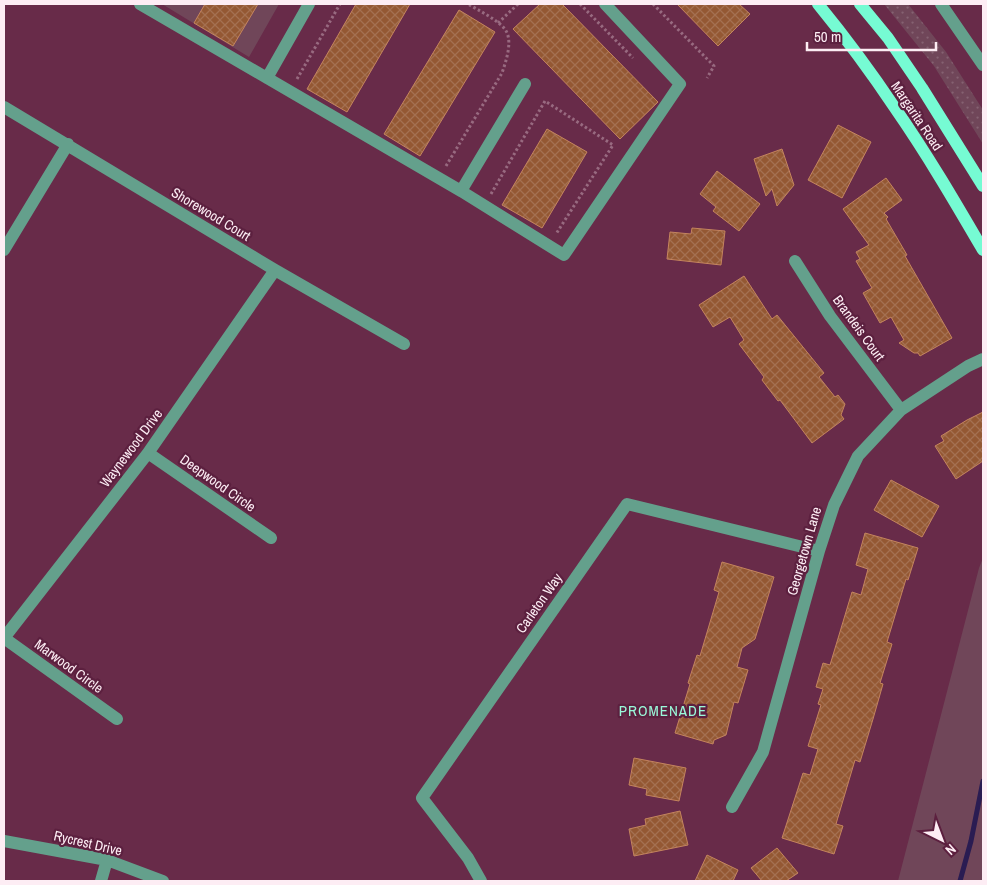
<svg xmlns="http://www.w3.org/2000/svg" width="987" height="885" font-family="'Archivo Narrow',sans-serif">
<defs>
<pattern id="garden-dots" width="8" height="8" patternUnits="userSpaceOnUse" patternTransform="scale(1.25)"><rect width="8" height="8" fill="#704659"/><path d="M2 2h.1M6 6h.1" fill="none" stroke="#856171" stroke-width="1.8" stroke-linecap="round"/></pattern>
<pattern id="building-cross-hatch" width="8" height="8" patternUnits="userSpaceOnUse" patternTransform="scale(1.25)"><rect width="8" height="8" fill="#945833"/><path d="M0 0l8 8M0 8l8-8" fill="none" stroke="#a47051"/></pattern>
</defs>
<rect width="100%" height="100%" fill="#682b49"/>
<path fill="#704659" d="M 162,4 L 279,4 L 249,57 Z
M 983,558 L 983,881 L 898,881 L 979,568 Z"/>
<path fill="url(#garden-dots)" d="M 884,4 L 908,4 L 946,52 L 983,110 L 983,144 L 934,66 Z"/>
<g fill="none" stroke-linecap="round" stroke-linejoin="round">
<path stroke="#2a1c52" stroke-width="5" d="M 960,881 L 971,841 L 983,781"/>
</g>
<path fill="url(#building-cross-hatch)" stroke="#c4845e" d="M 205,4 L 258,4 L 233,46 L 194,23 Z
M 356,4 L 410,4 L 347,112 L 307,89 Z
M 540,4 L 562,4 L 658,102 L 620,139 L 513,29 Z
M 677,4 L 739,4 L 750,14 L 718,46 Z
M 459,10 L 495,32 L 420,156 L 384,134 Z
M 838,125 L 871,142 L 842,198 L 808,180 Z
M 547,129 L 587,152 L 542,228 L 502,205 Z
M 782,149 L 794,185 L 777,206 L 772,189 L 766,196 L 754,159 Z
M 717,171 L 760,204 L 739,231 L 713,211 L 716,207 L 700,194 Z
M 886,178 L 902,200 L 884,213 L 888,217 L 886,219 L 907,255 L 905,256 L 952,338 L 920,356 L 918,353 L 914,353 L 899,343 L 904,340 L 891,317 L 880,323 L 863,293 L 872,288 L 856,261 L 860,259 L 856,252 L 869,245 L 843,209 Z
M 692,228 L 725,231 L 721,265 L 667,259 L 670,232 L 691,234 Z
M 744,276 L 772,319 L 777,315 L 824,373 L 819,377 L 835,397 L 838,395 L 845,404 L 841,415 L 844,419 L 812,443 L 780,400 L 778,401 L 762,380 L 764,377 L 739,344 L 744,340 L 730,317 L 713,327 L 699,305 Z
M 983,412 L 983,461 L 956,479 L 935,446 L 944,441 L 941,436 L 967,420 Z
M 891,480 L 939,506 L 922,537 L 874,510 Z
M 865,533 L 918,548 L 908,580 L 906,579 L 887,642 L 892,644 L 880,683 L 883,684 L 873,719 L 860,762 L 855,760 L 836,824 L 843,826 L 834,854 L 782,838 L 803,773 L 810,775 L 818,749 L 808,746 L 821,705 L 818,704 L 823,689 L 816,687 L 823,663 L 830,665 L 852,592 L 861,595 L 868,569 L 856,565 Z
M 722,562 L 774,577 L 755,639 L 742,648 L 737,667 L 748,670 L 738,703 L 734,702 L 726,735 L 714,740 L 713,744 L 675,733 L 690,684 L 688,683 L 697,655 L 700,656 L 719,592 L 714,590 Z
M 634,758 L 686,768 L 679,801 L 646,795 L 647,789 L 629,785 Z
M 680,811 L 688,845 L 634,856 L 629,829 L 646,825 L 645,819 Z
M 777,848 L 798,873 L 786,881 L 762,881 L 751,868 Z
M 707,855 L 738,870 L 733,881 L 695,881 Z"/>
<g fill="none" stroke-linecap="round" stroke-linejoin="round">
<path stroke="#986a80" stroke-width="3" stroke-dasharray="2.5 2.5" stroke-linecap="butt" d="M 580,4 L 633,58
M 653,4 L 714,66 L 707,78
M 498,23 L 518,4
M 297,79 L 340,4
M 446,166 L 502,73 C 506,61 514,39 504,28 C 496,19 478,10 468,4
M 491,194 L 545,101 L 613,145 L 556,234"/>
<path stroke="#64a08c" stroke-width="12" d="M 140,4 L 461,191 L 564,255 L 680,84 L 605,4
M 941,4 L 983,65
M 267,78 L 309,4
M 4,107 L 275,270 L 404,344
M 461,191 L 525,84
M 4,250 L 68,144
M 795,261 L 830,316 L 901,410
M 148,453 L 271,538
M 4,638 L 148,453 L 275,270
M 4,638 L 117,719
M 732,807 L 763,752 L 819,551 L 834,505 L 858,456 L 901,410 L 968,366 L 983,359
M 4,841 L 107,860 L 163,881
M 101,881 L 107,860
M 481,881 L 468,858 L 422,798 L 627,504 L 819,551"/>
<path stroke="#76fbd3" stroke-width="12" d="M 818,4 C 845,37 871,72 895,108 C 927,154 955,202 983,250
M 860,4 L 888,38 L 922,88 L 983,186"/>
</g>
<g text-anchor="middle" stroke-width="4.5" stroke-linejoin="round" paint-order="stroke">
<g font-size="14" fill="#fdedf4" stroke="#5c203f">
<text transform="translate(917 116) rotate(56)" y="5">Margarita Road</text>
<text transform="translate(211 214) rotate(31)" y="5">Shorewood Court</text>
<text transform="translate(859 328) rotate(54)" y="5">Brandeis Court</text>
<text transform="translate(131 448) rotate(-53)" y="5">Waynewood Drive</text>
<text transform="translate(218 483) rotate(35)" y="5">Deepwood Circle</text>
<text transform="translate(804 551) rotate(-74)" y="5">Georgetown Lane</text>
<text transform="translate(539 603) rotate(-55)" y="5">Carleton Way</text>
<text transform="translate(69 666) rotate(36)" y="5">Marwood Circle</text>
<text transform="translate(88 843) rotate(13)" y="5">Rycrest Drive</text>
</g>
<g font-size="15" letter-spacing="1" fill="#9af8d9" stroke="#5c203f">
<text x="663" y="716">PROMENADE</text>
</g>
</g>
<rect width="987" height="885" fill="none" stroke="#fdedf4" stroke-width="10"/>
<g transform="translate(942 840) rotate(138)" stroke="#5c203f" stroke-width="4" paint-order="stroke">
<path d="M0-4L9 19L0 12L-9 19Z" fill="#fdedf4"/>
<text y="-8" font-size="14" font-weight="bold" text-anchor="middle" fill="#fdedf4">N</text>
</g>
<path d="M807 42v8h129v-8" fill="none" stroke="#fdedf4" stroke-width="2.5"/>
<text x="814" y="42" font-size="15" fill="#fdedf4" stroke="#5c203f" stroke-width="4" paint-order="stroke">50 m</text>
</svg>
